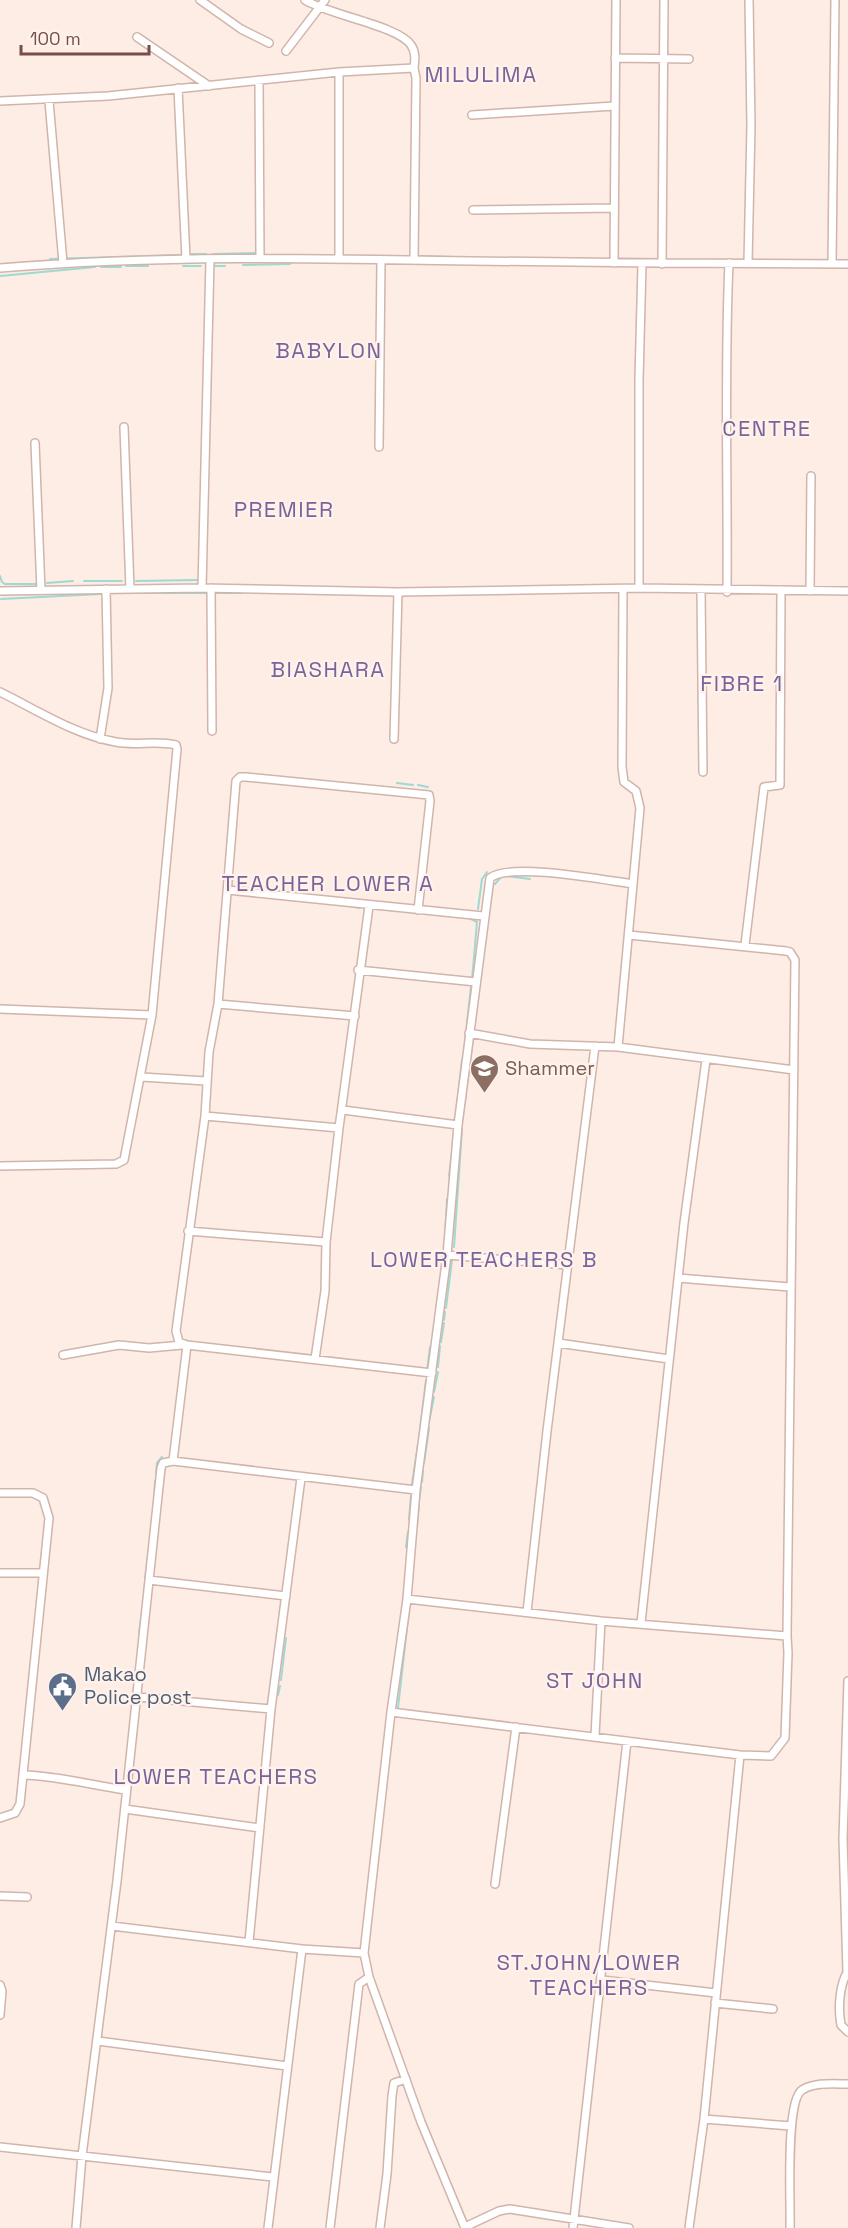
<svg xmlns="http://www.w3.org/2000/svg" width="848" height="2228" font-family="'Space Grotesk',sans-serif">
<rect width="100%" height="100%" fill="#fdede4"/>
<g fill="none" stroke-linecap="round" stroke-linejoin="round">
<path stroke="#9ddad4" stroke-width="2" d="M 191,254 L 206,254
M 213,254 L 256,253
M 50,259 L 182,255
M 243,265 L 290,264
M 126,266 L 148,266
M 183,266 L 201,266
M 215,266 L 225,266
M 101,267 L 121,267
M 0,276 L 95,267
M 0,576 L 2,582 L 5,584 L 37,584
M 84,581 L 122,581
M 136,581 L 198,580
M 47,583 L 73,581
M 113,593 L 206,593
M 216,593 L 241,593
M 1,599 L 101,594
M 397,783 L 413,785
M 418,785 L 428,787
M 507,876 L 530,879
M 495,884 L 501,877
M 346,905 L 359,908
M 375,909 L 384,909
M 478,909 L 482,879 L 487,872
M 467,917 L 477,922 L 472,980
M 474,1030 L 478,994
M 464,1051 L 471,987
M 467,1085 L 473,1039
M 456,1114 L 462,1060
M 462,1120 L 466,1094
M 449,1176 L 455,1129
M 445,1238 L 447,1199
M 454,1247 L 462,1129
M 446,1308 L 452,1260
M 444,1320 L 445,1312
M 441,1342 L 444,1323
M 438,1367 L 440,1346
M 427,1371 L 430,1347
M 434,1392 L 438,1372
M 429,1422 L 434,1397
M 419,1438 L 426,1380
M 424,1463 L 429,1428
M 156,1473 L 157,1463 L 162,1457
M 422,1482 L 423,1471
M 412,1484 L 418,1444
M 419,1500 L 421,1487
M 154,1506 L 155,1481
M 409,1519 L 411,1496
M 417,1527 L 419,1505
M 406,1547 L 408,1532
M 413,1561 L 416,1534
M 145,1579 L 148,1555
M 144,1593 L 145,1583
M 411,1594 L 411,1584
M 139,1633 L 144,1599
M 281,1680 L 286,1638
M 278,1695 L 280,1686
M 398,1708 L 409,1610"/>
<defs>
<path id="street" d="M 200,0 L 241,29 L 269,43
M 305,0 C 329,15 399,26 411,45 C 416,52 415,60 414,68
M 137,37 L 209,86
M 286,51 L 325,0
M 615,58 L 689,59
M 259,80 L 260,257
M 178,88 L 186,259
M 0,101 L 108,96 L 339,72 L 414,68 L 416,78 L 414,260
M 49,101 L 63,263
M 472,115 L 614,106
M 473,210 L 614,208
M 339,259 L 339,72
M 614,263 L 616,0
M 748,263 L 751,125 L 749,0
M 662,264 L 664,0
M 832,264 L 835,0
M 0,268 C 157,255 314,258 471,261 C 597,263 722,263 848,264
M 124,427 L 130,589
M 35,443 L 41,590
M 379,447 L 381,260
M 202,588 L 210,260
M 211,588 L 212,731
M 639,588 L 639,380 L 642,264
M 0,591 L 202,588 L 398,592 L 639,588 L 848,591
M 701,591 L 703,772
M 810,591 L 811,476
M 727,592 C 728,482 724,372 729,263
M 0,692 C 37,710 75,735 116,742 C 136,746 156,740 176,745 L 177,749 L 152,1015 L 124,1160 L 116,1164 L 0,1166
M 100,739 L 108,688 L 106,589
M 394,739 L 398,592
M 228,890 L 483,916
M 418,910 L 430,801 L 429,795 L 246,777 L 240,777 L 236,781 L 218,1004 L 209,1052 L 205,1116 L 176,1331 L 179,1342 L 187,1345 L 432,1373
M 745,945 L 764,787 L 780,785 L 781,590
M 358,970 L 476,982
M 218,1004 L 355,1016
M 0,1009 L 152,1015
M 469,1033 L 530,1044 L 618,1047 L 794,1070
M 618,1047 L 640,808 L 636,791 L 624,782 L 622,767 L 623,589
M 142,1077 L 206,1081
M 343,1110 L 458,1125
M 205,1116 L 339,1128
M 188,1231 L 326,1242
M 447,1255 L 567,1265
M 678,1278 L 790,1287
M 558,1343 L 669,1359
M 63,1355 L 119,1345 L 149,1348 L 182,1345
M 315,1359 L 325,1291 L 326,1242 L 339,1128 L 369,906
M 173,1461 L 187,1345
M 0,1493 L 33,1493 L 43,1498 L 49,1518 L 20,1804 L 15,1813 L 0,1818
M 0,1573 L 42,1573
M 149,1580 L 286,1596
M 407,1599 L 601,1621 L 787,1636 L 795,960 L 790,952 L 786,951 L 629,935
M 527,1612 L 547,1431 L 595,1046
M 641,1623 L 684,1223 L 706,1060
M 138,1697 L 271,1709
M 391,1712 L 740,1755 L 771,1756 L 785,1738 L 788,1653 L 787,1636
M 595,1736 L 601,1621
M 24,1775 C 58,1776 91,1785 126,1790
M 125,1809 L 260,1828
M 495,1884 L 516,1727
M 0,1896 L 27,1897
M 112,1926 L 302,1949 L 364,1953 L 369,1977 L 421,2122 L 465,2228
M 249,1942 L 271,1709 L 301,1478
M 364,1953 L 391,1712 L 407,1599 L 416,1490 L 447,1255 L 458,1125 L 490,878 C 510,862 604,880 633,884
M 848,1971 C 839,1985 838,2009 841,2025 L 848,2032
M 847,1972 L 843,1839 L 848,1681
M 602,1980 L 716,1993
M 0,1985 L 2,1991 L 0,2015
M 715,2003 L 773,2009
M 98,2041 L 287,2066
M 704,2119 L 791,2126
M 0,2147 L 273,2177
M 465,2227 L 499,2211 L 510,2209 L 629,2228
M 76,2228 L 82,2156 L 117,1881 L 161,1468 L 163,1463 L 173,1461 L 416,1490
M 268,2228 L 302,1949
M 330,2228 L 359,1984 L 369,1977
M 380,2228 L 387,2174 L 392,2096 L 394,2083 L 406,2079
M 573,2228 L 627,1741
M 689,2228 L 704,2119 L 740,1755
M 790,2228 C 791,2205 785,2101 802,2090 C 815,2082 833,2084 848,2084"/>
</defs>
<use href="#street" stroke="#d1b4ac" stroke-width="10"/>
<use href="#street" stroke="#fff" stroke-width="7"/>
</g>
<defs>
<symbol id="school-pin" viewBox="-11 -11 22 30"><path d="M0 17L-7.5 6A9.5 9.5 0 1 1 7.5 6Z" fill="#8d6e63" stroke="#fff2eb"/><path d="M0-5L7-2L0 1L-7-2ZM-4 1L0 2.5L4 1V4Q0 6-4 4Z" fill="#fff"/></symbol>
<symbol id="civic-pin" viewBox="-11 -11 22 30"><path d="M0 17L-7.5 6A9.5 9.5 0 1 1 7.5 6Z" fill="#5c6f8a" stroke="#fff2eb"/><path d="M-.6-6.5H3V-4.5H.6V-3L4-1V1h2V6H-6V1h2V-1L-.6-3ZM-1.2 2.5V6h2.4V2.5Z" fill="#fff"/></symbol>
</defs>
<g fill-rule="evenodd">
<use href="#school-pin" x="468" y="1052" width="33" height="45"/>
<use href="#civic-pin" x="46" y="1670" width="33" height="45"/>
</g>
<g text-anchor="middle" stroke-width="4.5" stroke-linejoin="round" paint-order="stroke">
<g font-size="20" fill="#785e54" stroke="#fff2eb" text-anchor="start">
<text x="505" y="1075">Shammer</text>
</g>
<g font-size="20" fill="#4e5e75" stroke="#fff2eb" text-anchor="start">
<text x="84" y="1681">Makao<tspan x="84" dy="23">Police post</tspan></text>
</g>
<g font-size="22" letter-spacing="1.5" fill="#7a639b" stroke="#fff2eb">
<text x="481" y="82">MILULIMA</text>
<text x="329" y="358">BABYLON</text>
<text x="767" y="436">CENTRE</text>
<text x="284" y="517">PREMIER</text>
<text x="328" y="677">BIASHARA</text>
<text x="742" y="691">FIBRE 1</text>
<text x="328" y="891">TEACHER LOWER A</text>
<text x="484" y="1267">LOWER TEACHERS B</text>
<text x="595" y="1688">ST JOHN</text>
<text x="216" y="1784">LOWER TEACHERS</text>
<text x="589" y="1970">ST.JOHN/LOWER<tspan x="589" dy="25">TEACHERS</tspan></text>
</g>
</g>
<path d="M21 45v9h128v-9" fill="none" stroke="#774d48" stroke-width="3"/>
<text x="30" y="45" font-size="18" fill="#774d48" stroke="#fff2eb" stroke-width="4.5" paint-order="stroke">100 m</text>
</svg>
